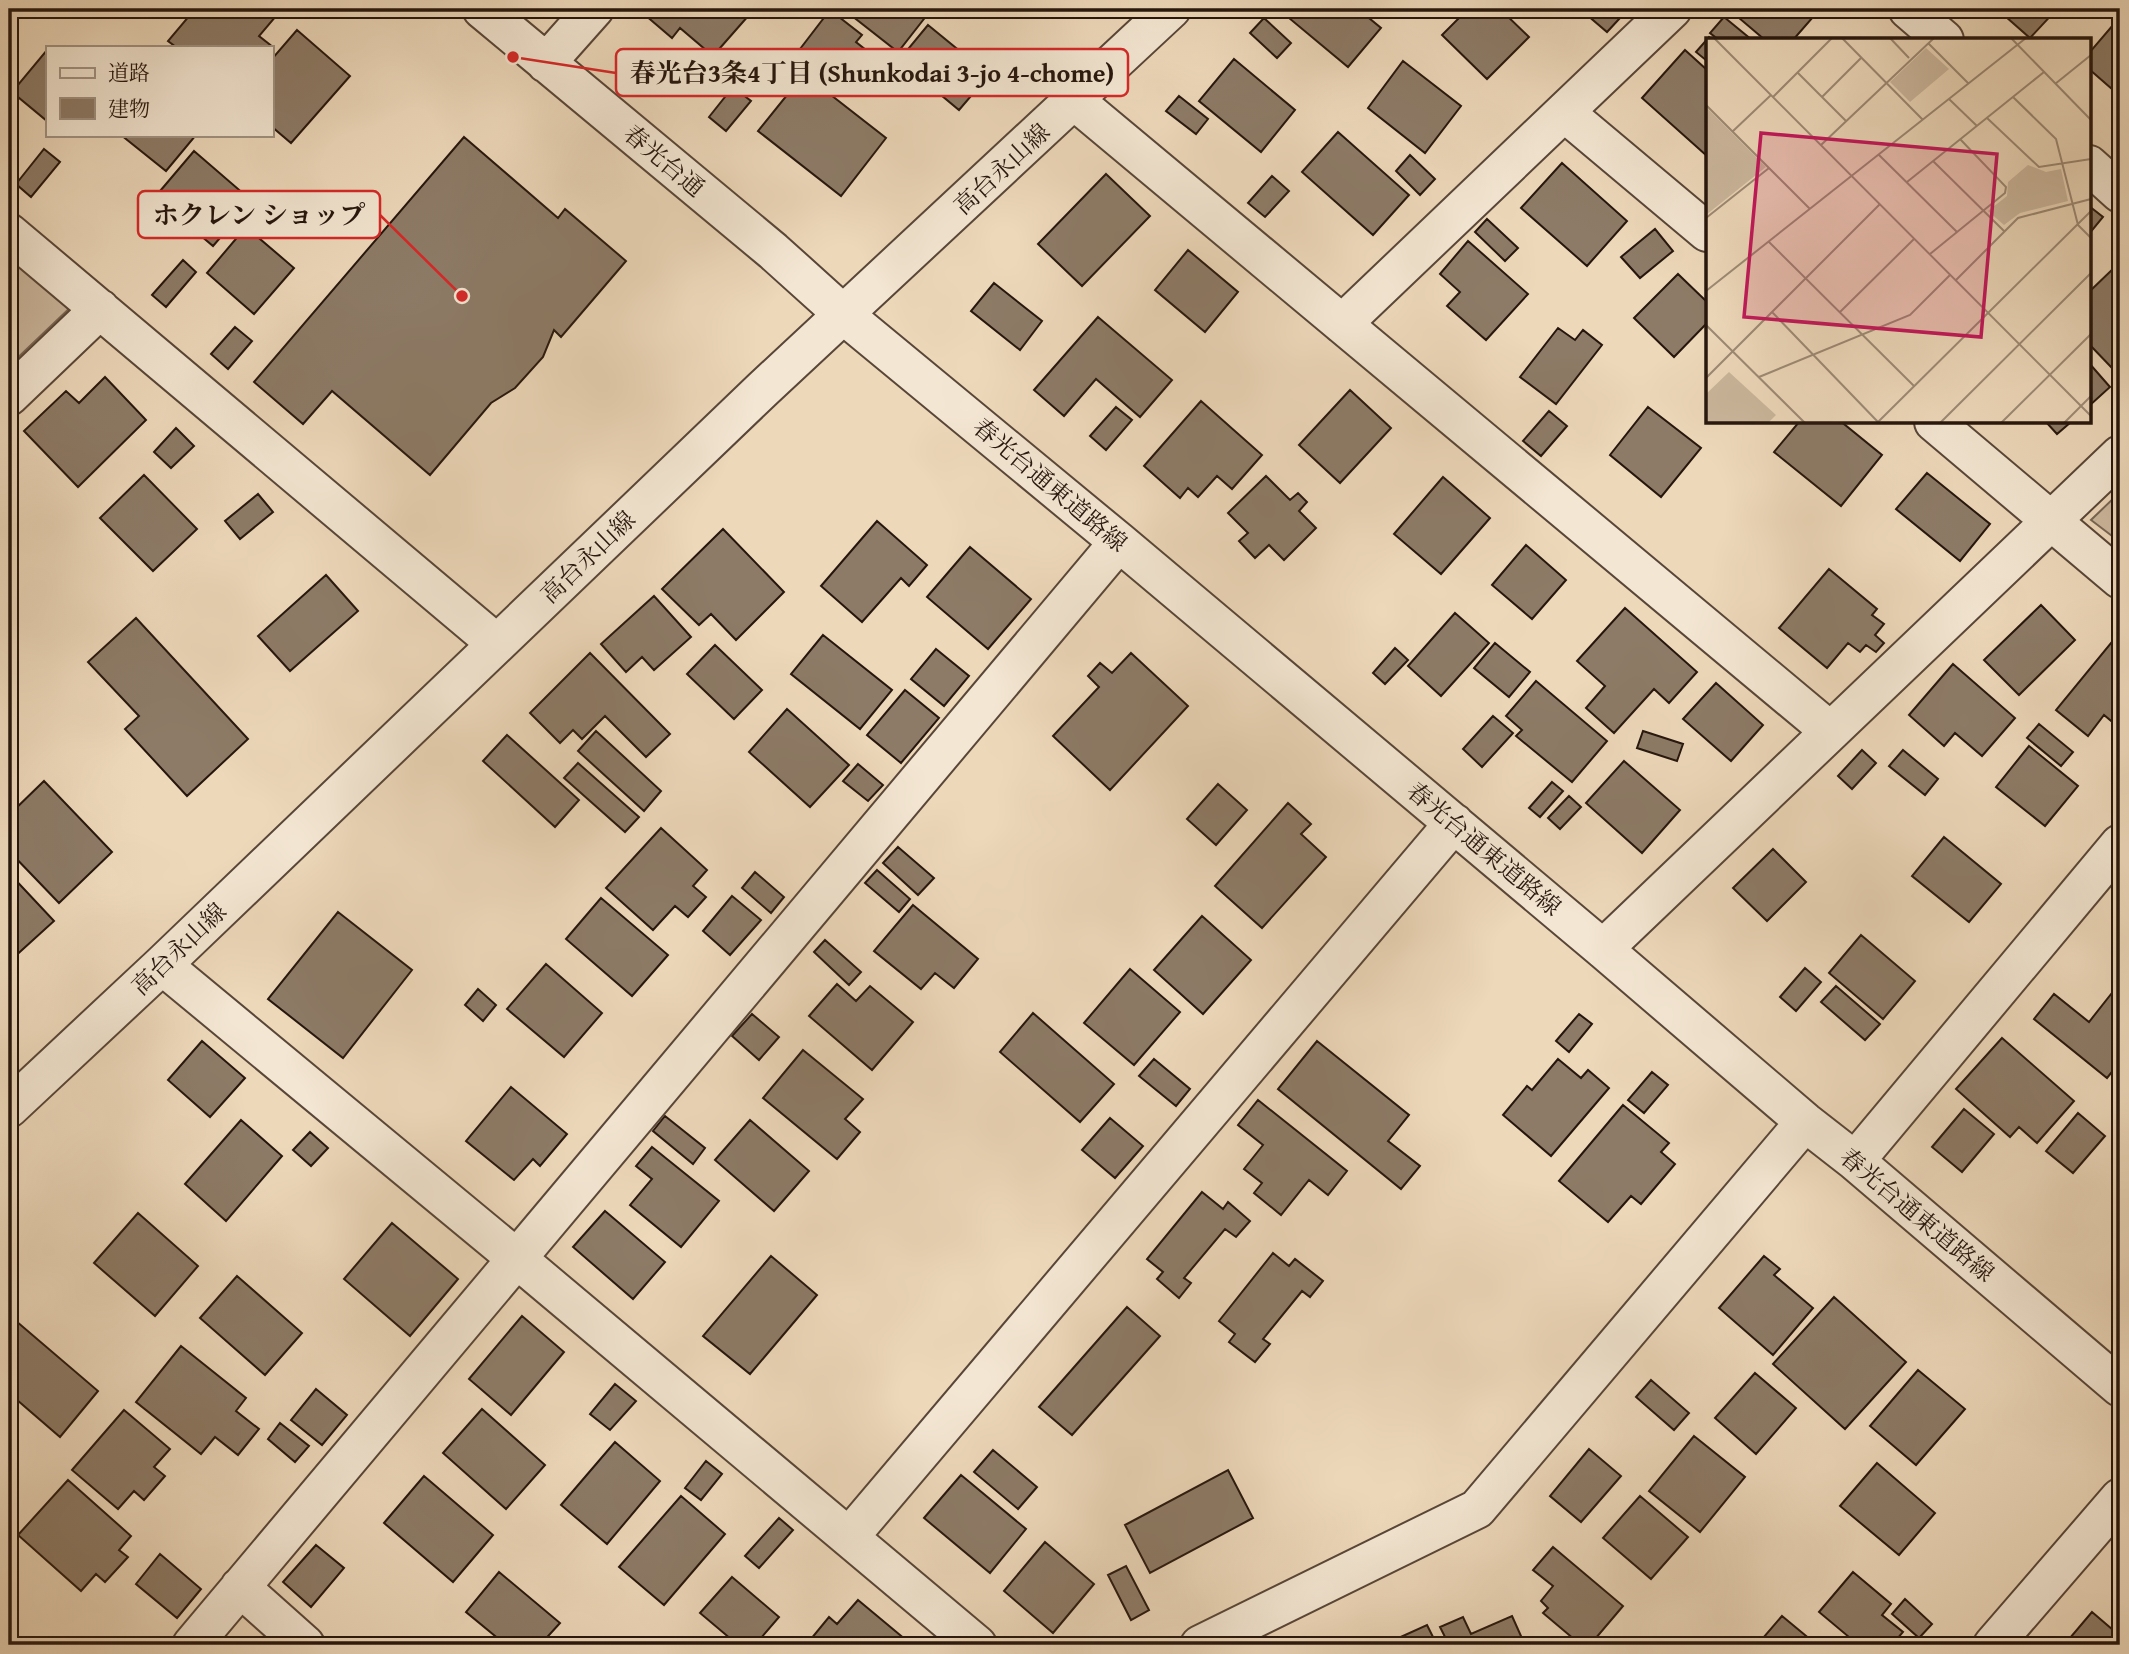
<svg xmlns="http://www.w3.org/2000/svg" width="2129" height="1654" font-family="'Gentium Book Plus','Noto Serif JP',serif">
<rect width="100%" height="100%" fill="#edd8ba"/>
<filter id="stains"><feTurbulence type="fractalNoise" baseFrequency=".00286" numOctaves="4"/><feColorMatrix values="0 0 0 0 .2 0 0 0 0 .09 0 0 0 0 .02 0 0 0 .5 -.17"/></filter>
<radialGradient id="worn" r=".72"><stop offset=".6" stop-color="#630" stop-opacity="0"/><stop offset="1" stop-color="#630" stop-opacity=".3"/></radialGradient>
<path fill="#cbb79d" stroke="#786655" stroke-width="2" d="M 9,249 L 74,304 L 9,366 Z
M 2120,492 L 2120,542 L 2091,520 Z"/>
<path fill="#8d7b67" stroke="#26160d" stroke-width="2" d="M 195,9 L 282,9 L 259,36 L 273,47 L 271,49 L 176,47 L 168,41 Z
M 638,9 L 742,9 L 749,15 L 713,56 L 680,28 L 672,38 Z
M 849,9 L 919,9 L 927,15 L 898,52 L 847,12 Z
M 1297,9 L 1358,9 L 1381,28 L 1348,67 L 1289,18 Z
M 1468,9 L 1500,9 L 1529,37 L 1487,79 L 1442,35 Z
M 1580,9 L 1610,9 L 1620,18 L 1607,32 Z
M 1735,9 L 1820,9 L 1793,40 L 1765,40 L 1732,12 Z
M 1997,9 L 2057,9 L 2030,38 Z
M 830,10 L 862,35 L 856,42 L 881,62 L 856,93 L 800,49 Z
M 1724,17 L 1752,40 L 1719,40 L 1710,33 Z
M 1264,18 L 1291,43 L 1277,58 L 1250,33 Z
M 2119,18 L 2120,19 L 2120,96 L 2089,69 L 2089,53 Z
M 928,25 L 989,75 L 959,110 L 899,60 Z
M 297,30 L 350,76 L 291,143 L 271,126 L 271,60 Z
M 1709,37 L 1713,40 L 1707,40 L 1707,61 L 1696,52 Z
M 47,50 L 47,121 L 12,92 Z
M 1685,50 L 1707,70 L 1707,156 L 1642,98 Z
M 1234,59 L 1295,110 L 1261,152 L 1199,101 Z
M 1403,61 L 1461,106 L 1425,153 L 1368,108 Z
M 804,74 L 886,138 L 841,196 L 758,131 Z
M 733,87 L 751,101 L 726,131 L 709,117 Z
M 1179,96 L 1208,119 L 1196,134 L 1166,111 Z
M 1338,132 L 1409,195 L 1373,235 L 1302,172 Z
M 121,135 L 196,135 L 166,171 Z
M 464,137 L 558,218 L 565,209 L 626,261 L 561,337 L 554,330 L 543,357 L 515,388 L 491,403 L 430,475 L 332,391 L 303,424 L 254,382 Z
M 44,149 L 60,162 L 31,197 L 16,184 Z
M 194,151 L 252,201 L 213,246 L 155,197 Z
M 1410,155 L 1435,179 L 1420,195 L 1396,171 Z
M 1562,163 L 1627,221 L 1587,266 L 1521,208 Z
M 1106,174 L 1150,216 L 1082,286 L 1038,244 Z
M 1272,176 L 1289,191 L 1265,217 L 1248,203 Z
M 2089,206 L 2103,217 L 2089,234 Z
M 1487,219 L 1518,248 L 1505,261 L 1475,232 Z
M 246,227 L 294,268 L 254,314 L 207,273 Z
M 1655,229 L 1673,251 L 1640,278 L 1621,257 Z
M 1468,241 L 1528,294 L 1486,340 L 1447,306 L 1460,292 L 1440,274 Z
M 1188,250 L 1238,292 L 1205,332 L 1155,290 Z
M 183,260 L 196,272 L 166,307 L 152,295 Z
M 2117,265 L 2120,269 L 2120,360 L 2112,368 L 2089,344 L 2089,292 Z
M 1678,274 L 1707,302 L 1707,323 L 1674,357 L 1634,318 Z
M 994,283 L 1042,321 L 1020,350 L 971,311 Z
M 1098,317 L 1172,380 L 1140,417 L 1096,379 L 1064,416 L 1034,390 Z
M 235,327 L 252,341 L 228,369 L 211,354 Z
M 1558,328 L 1575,340 L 1583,330 L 1602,345 L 1556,404 L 1520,377 Z
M 2089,363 L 2110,387 L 2089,406 Z
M 105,377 L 146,420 L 78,487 L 24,431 L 66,391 L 79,403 Z
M 1350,390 L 1391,428 L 1340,483 L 1299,445 Z
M 1201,401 L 1262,455 L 1232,489 L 1217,476 L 1198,497 L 1188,488 L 1180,498 L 1144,466 Z
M 1116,407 L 1132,420 L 1106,450 L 1090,436 Z
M 1648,407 L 1701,448 L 1661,497 L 1610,455 Z
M 1549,411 L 1567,426 L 1541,456 L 1523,441 Z
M 1799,422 L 1847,422 L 1844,424 L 1882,455 L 1841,506 L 1774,452 Z
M 2046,422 L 2071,422 L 2057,434 Z
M 176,428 L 194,446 L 171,468 L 154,452 Z
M 1927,473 L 1990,524 L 1960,561 L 1896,509 Z
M 144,475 L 197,529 L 153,571 L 100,518 Z
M 1266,476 L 1290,500 L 1298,493 L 1307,502 L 1299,511 L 1316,528 L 1284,560 L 1269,545 L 1255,558 L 1239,541 L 1248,533 L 1228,513 Z
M 1443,477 L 1490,518 L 1441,574 L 1394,534 Z
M 258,494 L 273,512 L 240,539 L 225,521 Z
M 877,521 L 927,565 L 909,586 L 901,578 L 862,622 L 821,586 Z
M 723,529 L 784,592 L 736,640 L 711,614 L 699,625 L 662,589 Z
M 1526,545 L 1566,580 L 1532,619 L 1492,585 Z
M 970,547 L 1031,599 L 988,649 L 927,597 Z
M 1829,569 L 1877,609 L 1872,615 L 1884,624 L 1875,635 L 1884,643 L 1876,652 L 1866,645 L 1860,652 L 1848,643 L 1827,668 L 1779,628 Z
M 326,575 L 358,611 L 290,671 L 258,636 Z
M 654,596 L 691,637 L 654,670 L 642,657 L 626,672 L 601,644 Z
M 2041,605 L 2075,640 L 2019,695 L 1984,660 Z
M 1625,608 L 1697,672 L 1669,703 L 1654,689 L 1614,733 L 1586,708 L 1605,686 L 1577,661 Z
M 1455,613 L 1489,643 L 1441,696 L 1408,666 Z
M 136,618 L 248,739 L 187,796 L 125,729 L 139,716 L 88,662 Z
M 2120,632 L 2120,720 L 2116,725 L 2104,715 L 2088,736 L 2056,710 Z
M 823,635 L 892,690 L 860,729 L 791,674 Z
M 1495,643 L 1530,672 L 1509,697 L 1474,668 Z
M 715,645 L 762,690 L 734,719 L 687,674 Z
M 1395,648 L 1408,660 L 1385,684 L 1373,673 Z
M 936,649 L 969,676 L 944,706 L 911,679 Z
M 590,653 L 670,734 L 646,757 L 605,716 L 582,739 L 573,730 L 560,743 L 530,713 Z
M 1131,653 L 1188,706 L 1110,790 L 1053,736 L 1099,687 L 1088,676 L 1100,663 L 1112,673 Z
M 1953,664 L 2015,718 L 1982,756 L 1955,733 L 1944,746 L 1909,715 Z
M 1536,681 L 1607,741 L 1572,782 L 1516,736 L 1522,730 L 1506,716 Z
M 1716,683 L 1763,725 L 1731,761 L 1683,719 Z
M 905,690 L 939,718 L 901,763 L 867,735 Z
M 787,709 L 849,765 L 810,807 L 749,752 Z
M 1493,716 L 1513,733 L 1482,767 L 1463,749 Z
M 2039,724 L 2073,752 L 2061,766 L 2027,738 Z
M 596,731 L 661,791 L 644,811 L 578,751 Z
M 1643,731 L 1683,744 L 1677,761 L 1637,748 Z
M 507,735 L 579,800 L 555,827 L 483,761 Z
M 2029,746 L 2078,786 L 2045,826 L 1996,787 Z
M 1862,750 L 1876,763 L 1852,789 L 1838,776 Z
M 1903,750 L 1938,779 L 1925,795 L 1889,766 Z
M 1624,761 L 1680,810 L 1642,853 L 1586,803 Z
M 578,763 L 639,817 L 625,832 L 564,778 Z
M 858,764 L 883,785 L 868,801 L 843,781 Z
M 44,781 L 112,852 L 59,903 L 9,851 L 9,815 Z
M 1552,782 L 1563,791 L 1540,817 L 1529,808 Z
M 1218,784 L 1247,810 L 1216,845 L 1187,819 Z
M 1569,796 L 1581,807 L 1560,829 L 1548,818 Z
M 1288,803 L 1311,824 L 1301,834 L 1326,857 L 1262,928 L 1215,886 Z
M 661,828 L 707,870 L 693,886 L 706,897 L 688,917 L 675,906 L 653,930 L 606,888 Z
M 1944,837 L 2001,884 L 1969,922 L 1912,876 Z
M 898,847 L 934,878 L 918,895 L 883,863 Z
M 1773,849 L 1806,882 L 1767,921 L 1733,888 Z
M 877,870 L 910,899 L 899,912 L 865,883 Z
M 755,872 L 784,897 L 771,913 L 742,888 Z
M 9,873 L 54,921 L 12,959 L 9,956 Z
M 732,896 L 761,920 L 730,955 L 703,931 Z
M 601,898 L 668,955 L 632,996 L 566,939 Z
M 913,905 L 978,959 L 954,988 L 935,973 L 921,989 L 874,951 Z
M 338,912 L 412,970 L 343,1058 L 268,999 Z
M 1202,916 L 1251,960 L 1203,1014 L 1154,970 Z
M 1861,935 L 1915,981 L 1883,1019 L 1829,973 Z
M 825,940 L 861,972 L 849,985 L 814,952 Z
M 546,964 L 602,1013 L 564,1057 L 507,1009 Z
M 1805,968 L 1821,982 L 1796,1011 L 1780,997 Z
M 1130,969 L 1180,1012 L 1134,1065 L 1084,1023 Z
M 837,984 L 856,1001 L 870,986 L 913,1022 L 872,1070 L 809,1016 Z
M 2119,984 L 2120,1062 L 2107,1078 L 2034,1019 L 2054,994 L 2089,1022 Z
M 1836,986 L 1880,1024 L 1865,1040 L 1821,1002 Z
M 478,989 L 496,1005 L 483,1021 L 465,1005 Z
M 1033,1013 L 1114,1084 L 1080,1122 L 1000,1052 Z
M 752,1014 L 779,1037 L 759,1060 L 732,1036 Z
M 1579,1014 L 1592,1024 L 1569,1052 L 1556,1041 Z
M 2002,1038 L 2074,1101 L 2037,1143 L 2019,1127 L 2010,1137 L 1956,1089 Z
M 202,1041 L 245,1078 L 210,1117 L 168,1080 Z
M 1317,1041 L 1409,1115 L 1388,1141 L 1420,1166 L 1401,1189 L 1278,1089 Z
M 803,1050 L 863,1099 L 845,1119 L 860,1132 L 837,1159 L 763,1098 Z
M 1154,1059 L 1190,1089 L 1176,1106 L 1139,1076 Z
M 1558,1059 L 1581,1078 L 1588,1070 L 1609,1088 L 1551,1156 L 1503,1115 L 1527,1086 L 1532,1090 Z
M 1652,1072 L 1668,1085 L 1644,1113 L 1628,1100 Z
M 511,1087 L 567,1134 L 540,1166 L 533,1159 L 514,1180 L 466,1141 Z
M 1258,1100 L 1347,1171 L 1328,1195 L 1309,1180 L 1281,1215 L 1254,1193 L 1262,1183 L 1244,1169 L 1263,1145 L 1238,1125 Z
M 1623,1105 L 1669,1143 L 1661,1152 L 1675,1164 L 1641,1204 L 1631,1196 L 1608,1222 L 1559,1181 Z
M 1964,1109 L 1994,1134 L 1962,1172 L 1932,1147 Z
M 2078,1113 L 2105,1136 L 2073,1173 L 2046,1151 Z
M 665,1116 L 705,1148 L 693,1164 L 653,1131 Z
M 1110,1118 L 1143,1146 L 1115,1178 L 1082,1150 Z
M 241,1120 L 282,1156 L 226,1221 L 185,1184 Z
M 750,1120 L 809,1171 L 774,1211 L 715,1160 Z
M 310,1132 L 328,1148 L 311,1166 L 293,1150 Z
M 652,1147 L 719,1201 L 681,1247 L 630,1205 L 652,1179 L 636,1166 Z
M 1202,1192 L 1223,1209 L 1228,1202 L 1250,1221 L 1236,1237 L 1225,1229 L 1184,1278 L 1191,1283 L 1179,1298 L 1157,1279 L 1163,1272 L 1147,1259 Z
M 605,1211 L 665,1262 L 633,1299 L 573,1247 Z
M 138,1213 L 198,1266 L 155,1316 L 94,1263 Z
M 392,1223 L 458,1279 L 410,1336 L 344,1279 Z
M 1273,1253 L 1289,1266 L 1295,1259 L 1323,1281 L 1310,1297 L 1302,1291 L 1263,1339 L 1270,1344 L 1255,1362 L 1229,1342 L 1235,1334 L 1219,1321 Z
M 771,1256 L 817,1295 L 750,1374 L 703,1336 Z
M 1764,1256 L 1780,1269 L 1774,1275 L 1813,1308 L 1773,1355 L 1719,1308 Z
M 237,1276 L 302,1333 L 265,1375 L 200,1318 Z
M 1834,1297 L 1906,1362 L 1845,1429 L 1773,1364 Z
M 1127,1307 L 1160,1336 L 1072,1435 L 1039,1407 Z
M 9,1315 L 98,1391 L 60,1437 L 9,1393 Z
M 522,1316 L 564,1352 L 511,1415 L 469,1379 Z
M 181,1346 L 246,1398 L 236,1411 L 259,1429 L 238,1455 L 215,1437 L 201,1454 L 136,1402 Z
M 1918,1370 L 1965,1409 L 1916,1465 L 1870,1426 Z
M 1755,1373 L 1796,1408 L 1756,1454 L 1715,1418 Z
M 1651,1380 L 1689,1413 L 1674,1430 L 1636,1397 Z
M 615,1384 L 636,1401 L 610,1430 L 590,1414 Z
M 316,1389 L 347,1415 L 322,1445 L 291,1420 Z
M 482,1409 L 545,1465 L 506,1509 L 443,1453 Z
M 124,1410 L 170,1449 L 154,1467 L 165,1476 L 144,1500 L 134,1491 L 118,1509 L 72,1470 Z
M 280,1423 L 309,1446 L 295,1462 L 268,1439 Z
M 1694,1436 L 1745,1477 L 1700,1532 L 1649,1491 Z
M 615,1442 L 660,1481 L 607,1544 L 561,1505 Z
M 1589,1449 L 1621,1476 L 1581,1522 L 1550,1496 Z
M 993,1450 L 1037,1487 L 1018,1509 L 974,1472 Z
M 706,1461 L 722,1474 L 701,1500 L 685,1488 Z
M 1877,1463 L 1935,1513 L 1899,1555 L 1840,1506 Z
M 1228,1470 L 1253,1518 L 1150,1573 L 1125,1525 Z
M 961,1475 L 1026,1529 L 990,1573 L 924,1518 Z
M 424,1476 L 493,1535 L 453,1582 L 384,1523 Z
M 68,1480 L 131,1536 L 119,1550 L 128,1557 L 105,1582 L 96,1574 L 81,1591 L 18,1535 Z
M 681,1496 L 725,1534 L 664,1605 L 619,1567 Z
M 1640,1496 L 1688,1537 L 1651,1579 L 1603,1538 Z
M 779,1518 L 793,1530 L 759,1568 L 745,1556 Z
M 1045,1542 L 1094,1584 L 1053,1633 L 1004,1591 Z
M 316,1545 L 344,1568 L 311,1607 L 283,1582 Z
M 1553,1547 L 1623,1606 L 1590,1645 L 1581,1645 L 1543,1613 L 1548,1608 L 1541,1601 L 1553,1586 L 1533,1570 Z
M 160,1554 L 201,1589 L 177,1618 L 136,1584 Z
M 1126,1566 L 1149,1610 L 1131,1620 L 1108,1575 Z
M 499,1572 L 560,1623 L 540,1645 L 506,1645 L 466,1612 Z
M 1853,1572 L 1891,1604 L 1882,1615 L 1903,1632 L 1892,1645 L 1842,1645 L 1849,1637 L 1819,1612 Z
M 732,1577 L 779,1617 L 755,1645 L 738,1645 L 700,1613 Z
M 1905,1599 L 1932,1624 L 1919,1638 L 1892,1614 Z
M 858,1600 L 912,1645 L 806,1645 L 829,1617 L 837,1624 Z
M 2092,1612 L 2120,1636 L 2120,1645 L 2064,1645 Z
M 1512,1616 L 1525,1645 L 1449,1645 L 1440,1627 L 1463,1617 L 1471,1634 Z
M 1782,1616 L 1817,1645 L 1757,1645 Z
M 1427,1625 L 1437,1645 L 1383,1645 Z"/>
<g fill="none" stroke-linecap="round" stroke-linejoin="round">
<defs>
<path id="minor" d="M 482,9 L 773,251 L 844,315 L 1119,542 L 1603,949 L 1805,1122 L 1855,1161 L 2120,1387
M 1908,9 L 1944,40
M 546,63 L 594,9
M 1075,101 L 1830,731
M 1564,112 L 1707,232
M 2089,165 L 2120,193
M 9,233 L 497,644
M 1342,324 L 1672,9
M 9,396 L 100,309
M 1934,422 L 2120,579
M 1603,949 L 2120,455
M 162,965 L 516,1258 L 977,1645
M 9,1108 L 162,965 L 763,389 L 1171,9
M 1855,1161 L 2120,844
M 849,1537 L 1454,823
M 240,1587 L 305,1645
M 192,1645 L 1119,542
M 1200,1645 L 1477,1509 L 1805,1122
M 1993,1645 L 2120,1498"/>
</defs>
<use href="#minor" stroke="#584638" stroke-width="42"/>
<use href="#minor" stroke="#f3e6d2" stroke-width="38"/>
</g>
<g text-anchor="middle" stroke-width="7" stroke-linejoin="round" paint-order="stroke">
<g font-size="24" fill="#26160d" stroke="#f3e6d2">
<text transform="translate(664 161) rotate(40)" y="8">春光台通</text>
<text transform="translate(1002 169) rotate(-43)" y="8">高台永山線</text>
<text transform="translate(1050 485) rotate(40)" y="8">春光台通東道路線</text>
<text transform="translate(588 557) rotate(-44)" y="8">高台永山線</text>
<text transform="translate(1484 849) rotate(40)" y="8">春光台通東道路線</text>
<text transform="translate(179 949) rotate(-44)" y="8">高台永山線</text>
<text transform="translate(1917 1215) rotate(40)" y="8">春光台通東道路線</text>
</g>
</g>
<g transform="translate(1706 38)">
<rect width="385" height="385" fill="#edd8ba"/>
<path d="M 220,10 L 243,31 L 204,64 L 184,44 ZM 0,69 L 60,129 L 0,177 ZM 322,127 L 340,134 L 355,131 L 362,163 L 314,175 L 298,187 L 282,173 L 301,158 L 302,144 ZM 23,334 L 70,377 L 62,385 L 0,385 L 0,356 Z" fill="#cbb79d"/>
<path fill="none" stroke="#9d8a75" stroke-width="2" d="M 8,0 L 385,378M 136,0 L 217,82M 184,0 L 203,20M 305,0 L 385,82M 222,5 L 262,45M 92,35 L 140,83M 349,46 L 385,17M 67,59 L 126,0M 116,59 L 155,20M 307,59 L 350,101 L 372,187 L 385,200M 243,61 L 271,88M 0,67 L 104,171M 281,80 L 333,129 L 385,121M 26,94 L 65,57M 115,107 L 228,0M 173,117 L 251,194M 227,123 L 298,193M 201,144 L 338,34M 0,180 L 63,130M 63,204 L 208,348M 224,216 L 299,155 L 300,149 L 254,101M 250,242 L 312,180 L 385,161M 0,253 L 320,0M 66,274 L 172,384M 134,274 L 208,201M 0,287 L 99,385M 53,339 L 204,277 L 244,237M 0,340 L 174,166M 171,385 L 385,173M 234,385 L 385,235M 295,385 L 385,296M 358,385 L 385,358"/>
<path fill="#c2185b" fill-opacity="0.15" stroke="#c2185b" stroke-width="3.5" d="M 55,95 L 291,116 L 275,299 L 38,279 Z"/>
<rect width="385" height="385" fill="none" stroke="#26160d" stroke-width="3.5"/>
</g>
<path fill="none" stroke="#d62828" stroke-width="2.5" d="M513 57L616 73M462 296L380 215"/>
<g fill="#d62828" stroke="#f3e6d2" stroke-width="2.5">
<circle cx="513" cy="57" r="7"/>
<circle cx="462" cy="296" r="7"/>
</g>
<g fill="#f3e6d2" stroke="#d62828" stroke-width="2.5">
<rect x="616" y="49" width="512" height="47" rx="7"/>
<rect x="138" y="191" width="242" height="47" rx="7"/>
</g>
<g font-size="26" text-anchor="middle" font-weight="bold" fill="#26160d">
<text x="872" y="82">春光台3条4丁目 (Shunkodai 3-jo 4-chome)</text>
<text x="259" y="224">ホクレン ショップ</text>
</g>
<rect width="2129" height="1654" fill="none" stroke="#edd8ba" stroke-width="35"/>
<rect x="10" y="10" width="2108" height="1633" fill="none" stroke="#26160d" stroke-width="3.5"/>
<rect x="18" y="18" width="2094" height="1619" fill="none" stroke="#26160d" stroke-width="2"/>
<rect x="46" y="46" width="228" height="91" fill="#f3e6d2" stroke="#a19383" stroke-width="2"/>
<rect x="60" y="68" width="35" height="10" fill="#f3e6d2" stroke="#a19383" stroke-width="2"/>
<text x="108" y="80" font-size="21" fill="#26160d">道路</text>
<rect x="60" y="98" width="35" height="21" fill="#8d7b67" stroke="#a19383" stroke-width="2"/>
<text x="108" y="116" font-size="21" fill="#26160d">建物</text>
<rect width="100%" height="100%" filter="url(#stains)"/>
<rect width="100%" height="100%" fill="url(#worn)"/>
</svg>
